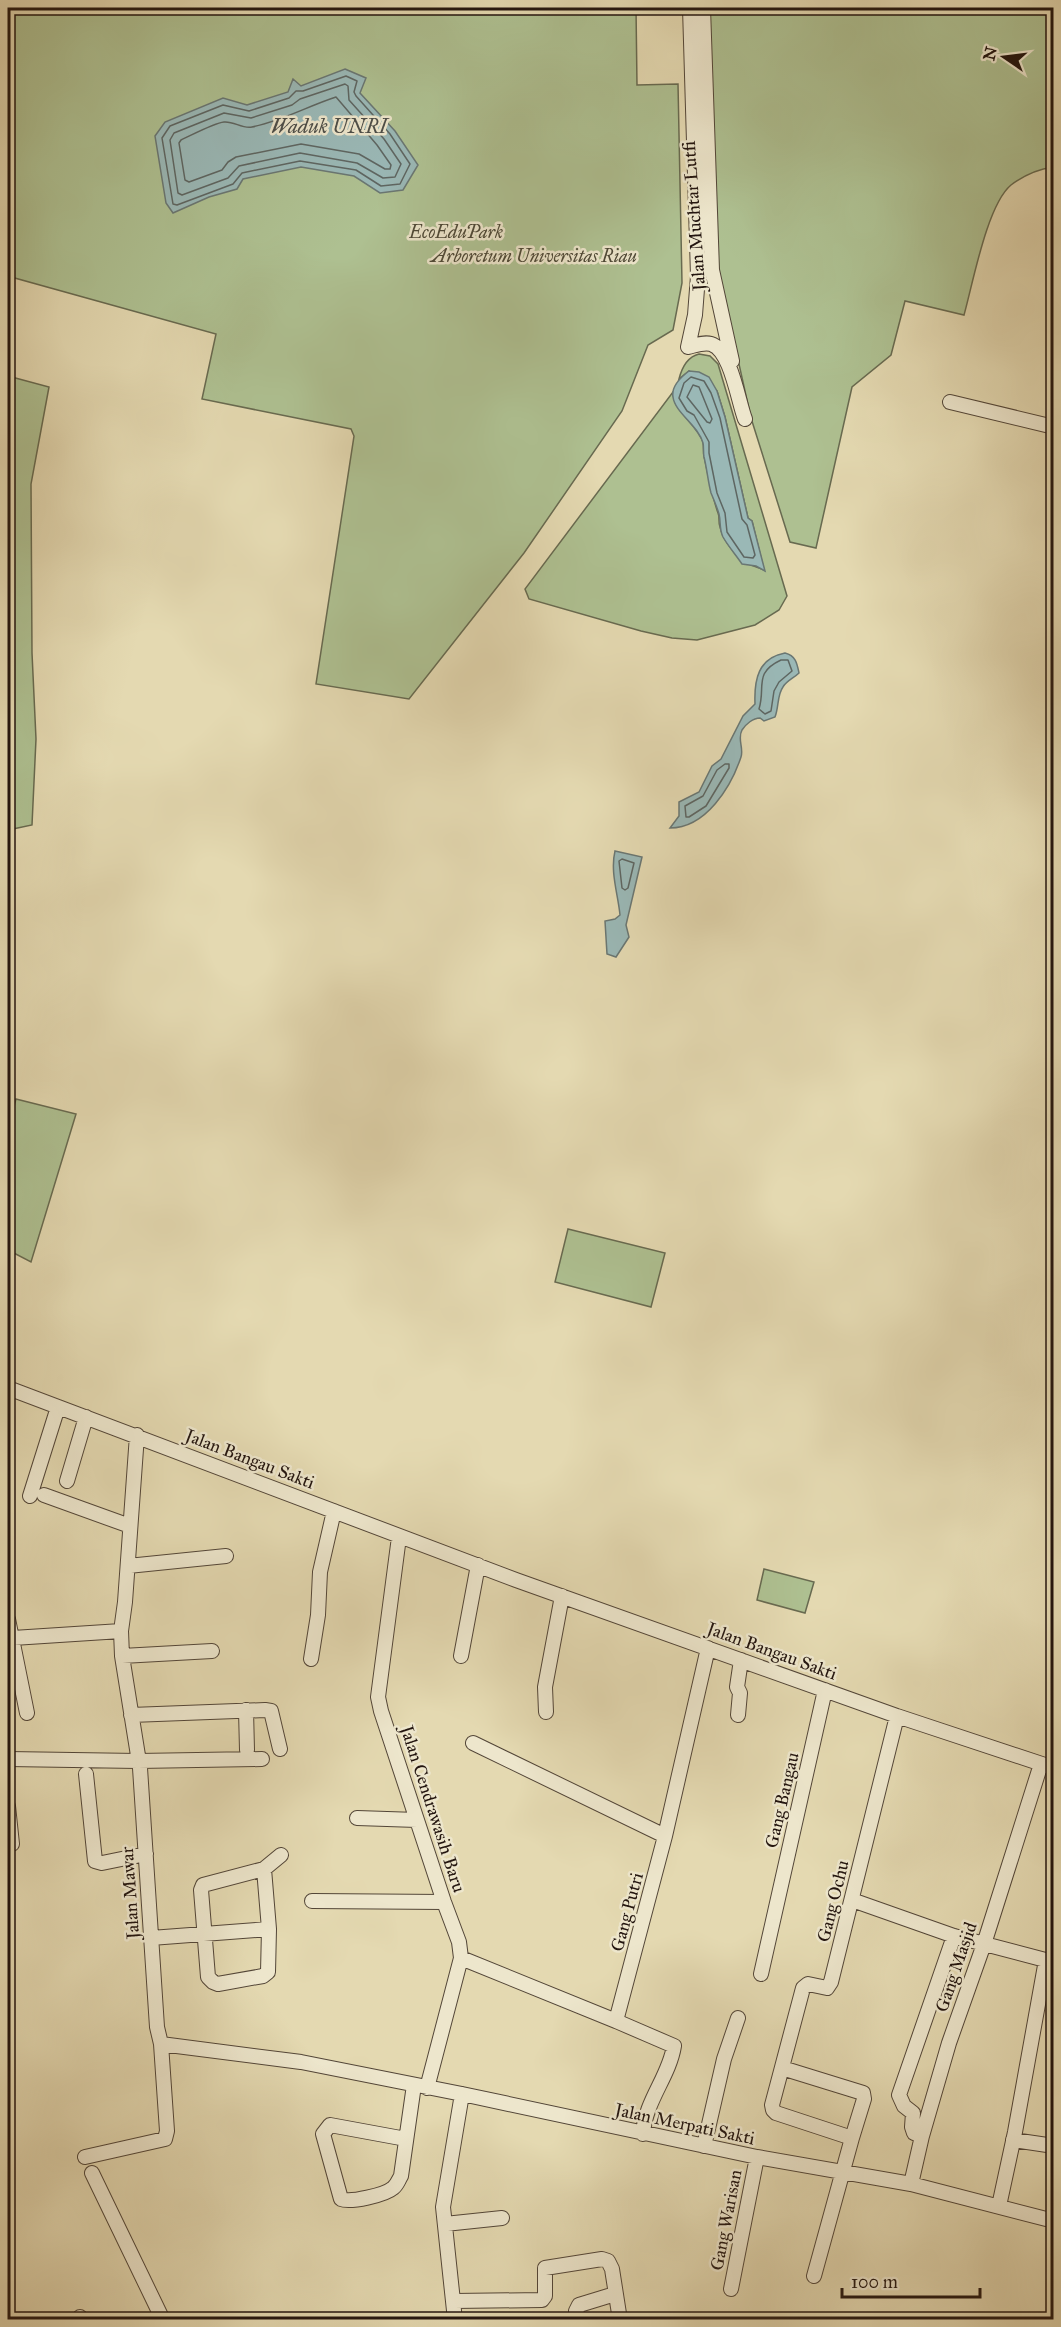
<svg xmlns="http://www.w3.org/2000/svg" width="1061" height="2327" font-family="'IM FELL Great Primer',serif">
<rect width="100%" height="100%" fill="#e4d9b1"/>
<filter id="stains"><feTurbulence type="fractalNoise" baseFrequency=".00333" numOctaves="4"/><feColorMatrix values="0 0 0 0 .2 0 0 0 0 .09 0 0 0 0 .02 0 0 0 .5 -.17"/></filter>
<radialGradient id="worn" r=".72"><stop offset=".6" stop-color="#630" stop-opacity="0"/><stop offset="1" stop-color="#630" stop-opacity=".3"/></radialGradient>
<path fill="#aec091" stroke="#686a50" stroke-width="1.5" d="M 8,8 L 636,8 L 637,85 L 678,84 L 682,283 L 673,330 L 648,345 L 622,411 L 524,553 L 409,699 L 316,684 L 354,436 L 351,429 L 202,399 L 216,334 L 11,277 L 8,288 Z
M 708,8 L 1053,8 L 1053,167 C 1039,169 1023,176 1011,185 C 987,205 973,283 964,315 L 905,301 L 891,355 L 852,387 L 816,548 L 790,542 L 751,418 L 718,270 Z
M 699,354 L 710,356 L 718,364 L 787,596 L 779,610 L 755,625 L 697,640 L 672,638 L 641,631 L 529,599 L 525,589 L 673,392 C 673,412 697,423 703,442 C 704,447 703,452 704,456 C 708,475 712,496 718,513 C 720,517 718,523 720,527 C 723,540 735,556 747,563 C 752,566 758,567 764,570 L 752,521 L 748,518 L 725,417 L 717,391 L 689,371 L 679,379 C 682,367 687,357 699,354 Z
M 8,376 L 49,387 L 31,484 L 32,653 L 36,739 L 32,825 L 8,830 Z
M 16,1099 L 76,1114 L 31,1262 L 8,1250 L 8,1127 Z
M 568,1229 L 665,1253 L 651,1307 L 555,1282 Z
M 764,1569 L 814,1582 L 805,1613 L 757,1600 Z"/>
<path fill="#9ab8b6" stroke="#6a7773" stroke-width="1.5" d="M 345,69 L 366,78 L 360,93 L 395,131 L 418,165 L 403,190 L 380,193 L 354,176 L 301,167 L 243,179 L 237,189 L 209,197 L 173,213 L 166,203 L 155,136 L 165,122 L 223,98 L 247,105 L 288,92 L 293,79 L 301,86 Z
M 689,371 L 699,372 L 709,377 L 717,391 L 725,417 L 748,518 L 752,521 L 765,571 L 756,566 L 742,564 C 736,555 728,546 723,537 C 719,529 721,522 719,514 C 717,507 714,500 711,493 C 708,482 707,469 704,457 C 703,452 704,447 703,443 C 698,425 675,413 673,397 C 671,386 681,377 689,371 Z
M 785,653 C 796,656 797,663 799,673 C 794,678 786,681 783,687 C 777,695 779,707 775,717 L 764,721 L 760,718 C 753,718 746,724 742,730 C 737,739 744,748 741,757 C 731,787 706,828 670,828 L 679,816 L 679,802 L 699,792 L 712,766 L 721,759 L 743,716 L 755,704 C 754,680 758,658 785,653 Z
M 615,851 L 642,857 L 626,925 L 629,937 L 616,957 L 607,954 L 605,921 L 615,919 L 620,915 C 618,894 610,872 615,851 Z"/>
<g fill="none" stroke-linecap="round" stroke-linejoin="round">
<path stroke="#5e6662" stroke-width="1.5" d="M 346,76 L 357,81 L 354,92 L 356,96 L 390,134 L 410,164 L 400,184 L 381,186 L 356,170 L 300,161 L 242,173 L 233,184 L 177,205 L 173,204 L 162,138 L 170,126 L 223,105 L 249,111 L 289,98 L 296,91 L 303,91 Z
M 345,84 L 348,86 L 349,100 L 384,139 L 401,164 L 395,177 L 383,178 L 357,163 L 300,153 L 239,166 L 228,178 L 182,195 L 178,193 L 170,140 L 174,133 L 224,113 L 251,118 L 292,105 L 300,99 Z
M 336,97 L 377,145 L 391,165 L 390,169 L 385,169 L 359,154 L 301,144 L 236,157 L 228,162 L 222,170 L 189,182 L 185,180 L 179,143 L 181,140 C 192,135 214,123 224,122 C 234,121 242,129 252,127 C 282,121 308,106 336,97 Z
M 691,377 L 704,381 L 711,393 L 720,418 L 742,519 L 747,525 L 755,555 L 753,558 L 744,557 L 727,532 L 725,513 L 717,493 L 709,453 L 709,442 L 694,415 L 687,411 L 679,398 L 684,383 Z
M 693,385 L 699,387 L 712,419 L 710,423 L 707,422 L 687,397 Z
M 781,660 L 788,660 L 792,671 L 779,682 L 774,691 L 771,711 L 765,714 L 759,709 C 766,687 753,673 781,660 Z
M 725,764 L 729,764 L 729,768 L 706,806 L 689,817 L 686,817 L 685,806 L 703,796 L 717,770 Z
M 622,859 L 634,863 L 628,888 L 625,890 L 622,888 L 619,861 Z"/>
<defs>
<path id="minor" d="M 690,8 L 698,276 L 695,315 L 688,347 C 696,345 704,342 711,344 C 731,350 738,401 745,419
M 703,8 L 712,270 L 732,361
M 950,402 L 1054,427
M 8,1388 L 516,1580 L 897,1716 L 1054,1768
M 137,1435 L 125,1602 L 121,1631 L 122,1656 L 140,1768 L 157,2027 L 161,2044 L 301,2062 L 462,2094
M 67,1481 L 86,1417
M 44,1495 L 130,1526
M 30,1496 L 58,1407
M 399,1537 L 378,1697 L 381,1711 L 444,1902 L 459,1942 L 461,1958 L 427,2088
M 128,1566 L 226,1556
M 8,1619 L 27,1713
M 13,1638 L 121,1631
M 122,1656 L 212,1651
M 461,1656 L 478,1565
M 311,1659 L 318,1615 L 320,1572 L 334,1511
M 246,1710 L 247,1750
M 546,1712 L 545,1687 L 562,1596
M 131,1715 L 265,1710 L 271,1711 L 280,1749
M 738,1715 L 740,1693 L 737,1687 L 741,1660
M 473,1743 L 665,1836
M 8,1759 L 138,1761 L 262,1759
M 86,1774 L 95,1861 L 102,1863 L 146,1854
M 8,1806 L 12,1844
M 357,1818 L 417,1820
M 264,1869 L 269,1929 L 268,1972 L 263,1976 L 218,1984 L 213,1982 L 208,1977 L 201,1890 L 203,1885 Z
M 264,1869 L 281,1855
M 852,1900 L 954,1936 L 1053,1962
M 312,1901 L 444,1902
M 151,1938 L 269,1929
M 461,1958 L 616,2021 L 665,1836 L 708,1648
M 761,1974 L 825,1690
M 616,2021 L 674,2046 C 669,2077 645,2101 643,2134
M 782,2068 L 863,2093 L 864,2099 L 852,2138
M 922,2136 L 914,2133 L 912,2127 L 913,2113 L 904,2106 L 899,2095 L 954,1936
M 406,2139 L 330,2125 L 323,2134 L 341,2199 C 350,2203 385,2195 393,2188 C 397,2185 398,2181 401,2176 L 414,2085
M 1013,2140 L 1054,2146
M 704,2146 L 724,2059 L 738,2018
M 85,2157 L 165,2139 L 167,2131 L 161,2044
M 92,2173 L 163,2320
M 911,2184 L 922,2136 L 949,2043 L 984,1944 L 1041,1764
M 999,2206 L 1015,2132 L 1046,1960
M 445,2224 L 502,2218
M 814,2276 L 852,2138 L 776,2113 L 773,2110 L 772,2105 L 803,1988 L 808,1984 L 827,1988 L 831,1982 L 897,1716
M 731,2289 L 757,2157
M 454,2301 L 542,2300 L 545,2296 L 545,2268 L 602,2259 L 608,2261 L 612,2269 L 620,2320
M 80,2317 L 80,2320
M 455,2320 L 443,2207 L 462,2094 L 757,2157 L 911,2184 L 1054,2221
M 578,2320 L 576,2311 L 579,2305 L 615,2294"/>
</defs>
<use href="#minor" stroke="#534638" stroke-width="16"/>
<use href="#minor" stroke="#ede6cc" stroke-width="14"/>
</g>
<g text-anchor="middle" stroke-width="5" stroke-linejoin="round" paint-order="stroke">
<g font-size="18" fill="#23150f" stroke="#ede6cc">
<text transform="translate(694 216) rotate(-94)" y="6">Jalan Muchtar Lutfi</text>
<text transform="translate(250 1459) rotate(21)" y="6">Jalan Bangau Sakti</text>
<text transform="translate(772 1651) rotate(20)" y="6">Jalan Bangau Sakti</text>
<text transform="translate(782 1800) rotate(-77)" y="6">Gang Bangau</text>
<text transform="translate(433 1809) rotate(72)" y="6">Jalan Cendrawasih Baru</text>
<text transform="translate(130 1893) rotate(-94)" y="6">Jalan Mawar</text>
<text transform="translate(833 1901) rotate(-76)" y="6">Gang Ochu</text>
<text transform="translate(627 1912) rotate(-75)" y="6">Gang Putri</text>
<text transform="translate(956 1967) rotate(-71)" y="6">Gang Masjid</text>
<text transform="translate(685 2124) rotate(12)" y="6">Jalan Merpati Sakti</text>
<text transform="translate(726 2220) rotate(-79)" y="6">Gang Warisan</text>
</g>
<g font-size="18" font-style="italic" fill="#4d4836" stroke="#ede6cc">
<text x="456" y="238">EcoEduPark</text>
<text x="534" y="262">Arboretum Universitas Riau</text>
</g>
<g font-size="20" font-style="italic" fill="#4d4e49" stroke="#ede6cc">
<text x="329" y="133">Waduk UNRI</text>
</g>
</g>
<rect width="1061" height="2327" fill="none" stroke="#e4d9b1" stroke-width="30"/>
<rect x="9" y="9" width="1043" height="2309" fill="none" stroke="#23150f" stroke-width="3"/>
<rect x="15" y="15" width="1031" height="2297" fill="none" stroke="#23150f" stroke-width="1.5"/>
<g transform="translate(1004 57) rotate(284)" stroke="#ede6cc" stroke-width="4.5" paint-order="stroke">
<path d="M0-4.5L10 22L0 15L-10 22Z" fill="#23150f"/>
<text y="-9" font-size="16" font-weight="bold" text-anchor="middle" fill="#23150f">N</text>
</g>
<path d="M842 2288v9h138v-9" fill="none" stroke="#23150f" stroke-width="3"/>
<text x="851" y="2288" font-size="18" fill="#23150f" stroke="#ede6cc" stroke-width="4.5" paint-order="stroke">100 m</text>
<rect width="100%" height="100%" filter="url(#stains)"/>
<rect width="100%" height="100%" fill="url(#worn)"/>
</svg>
